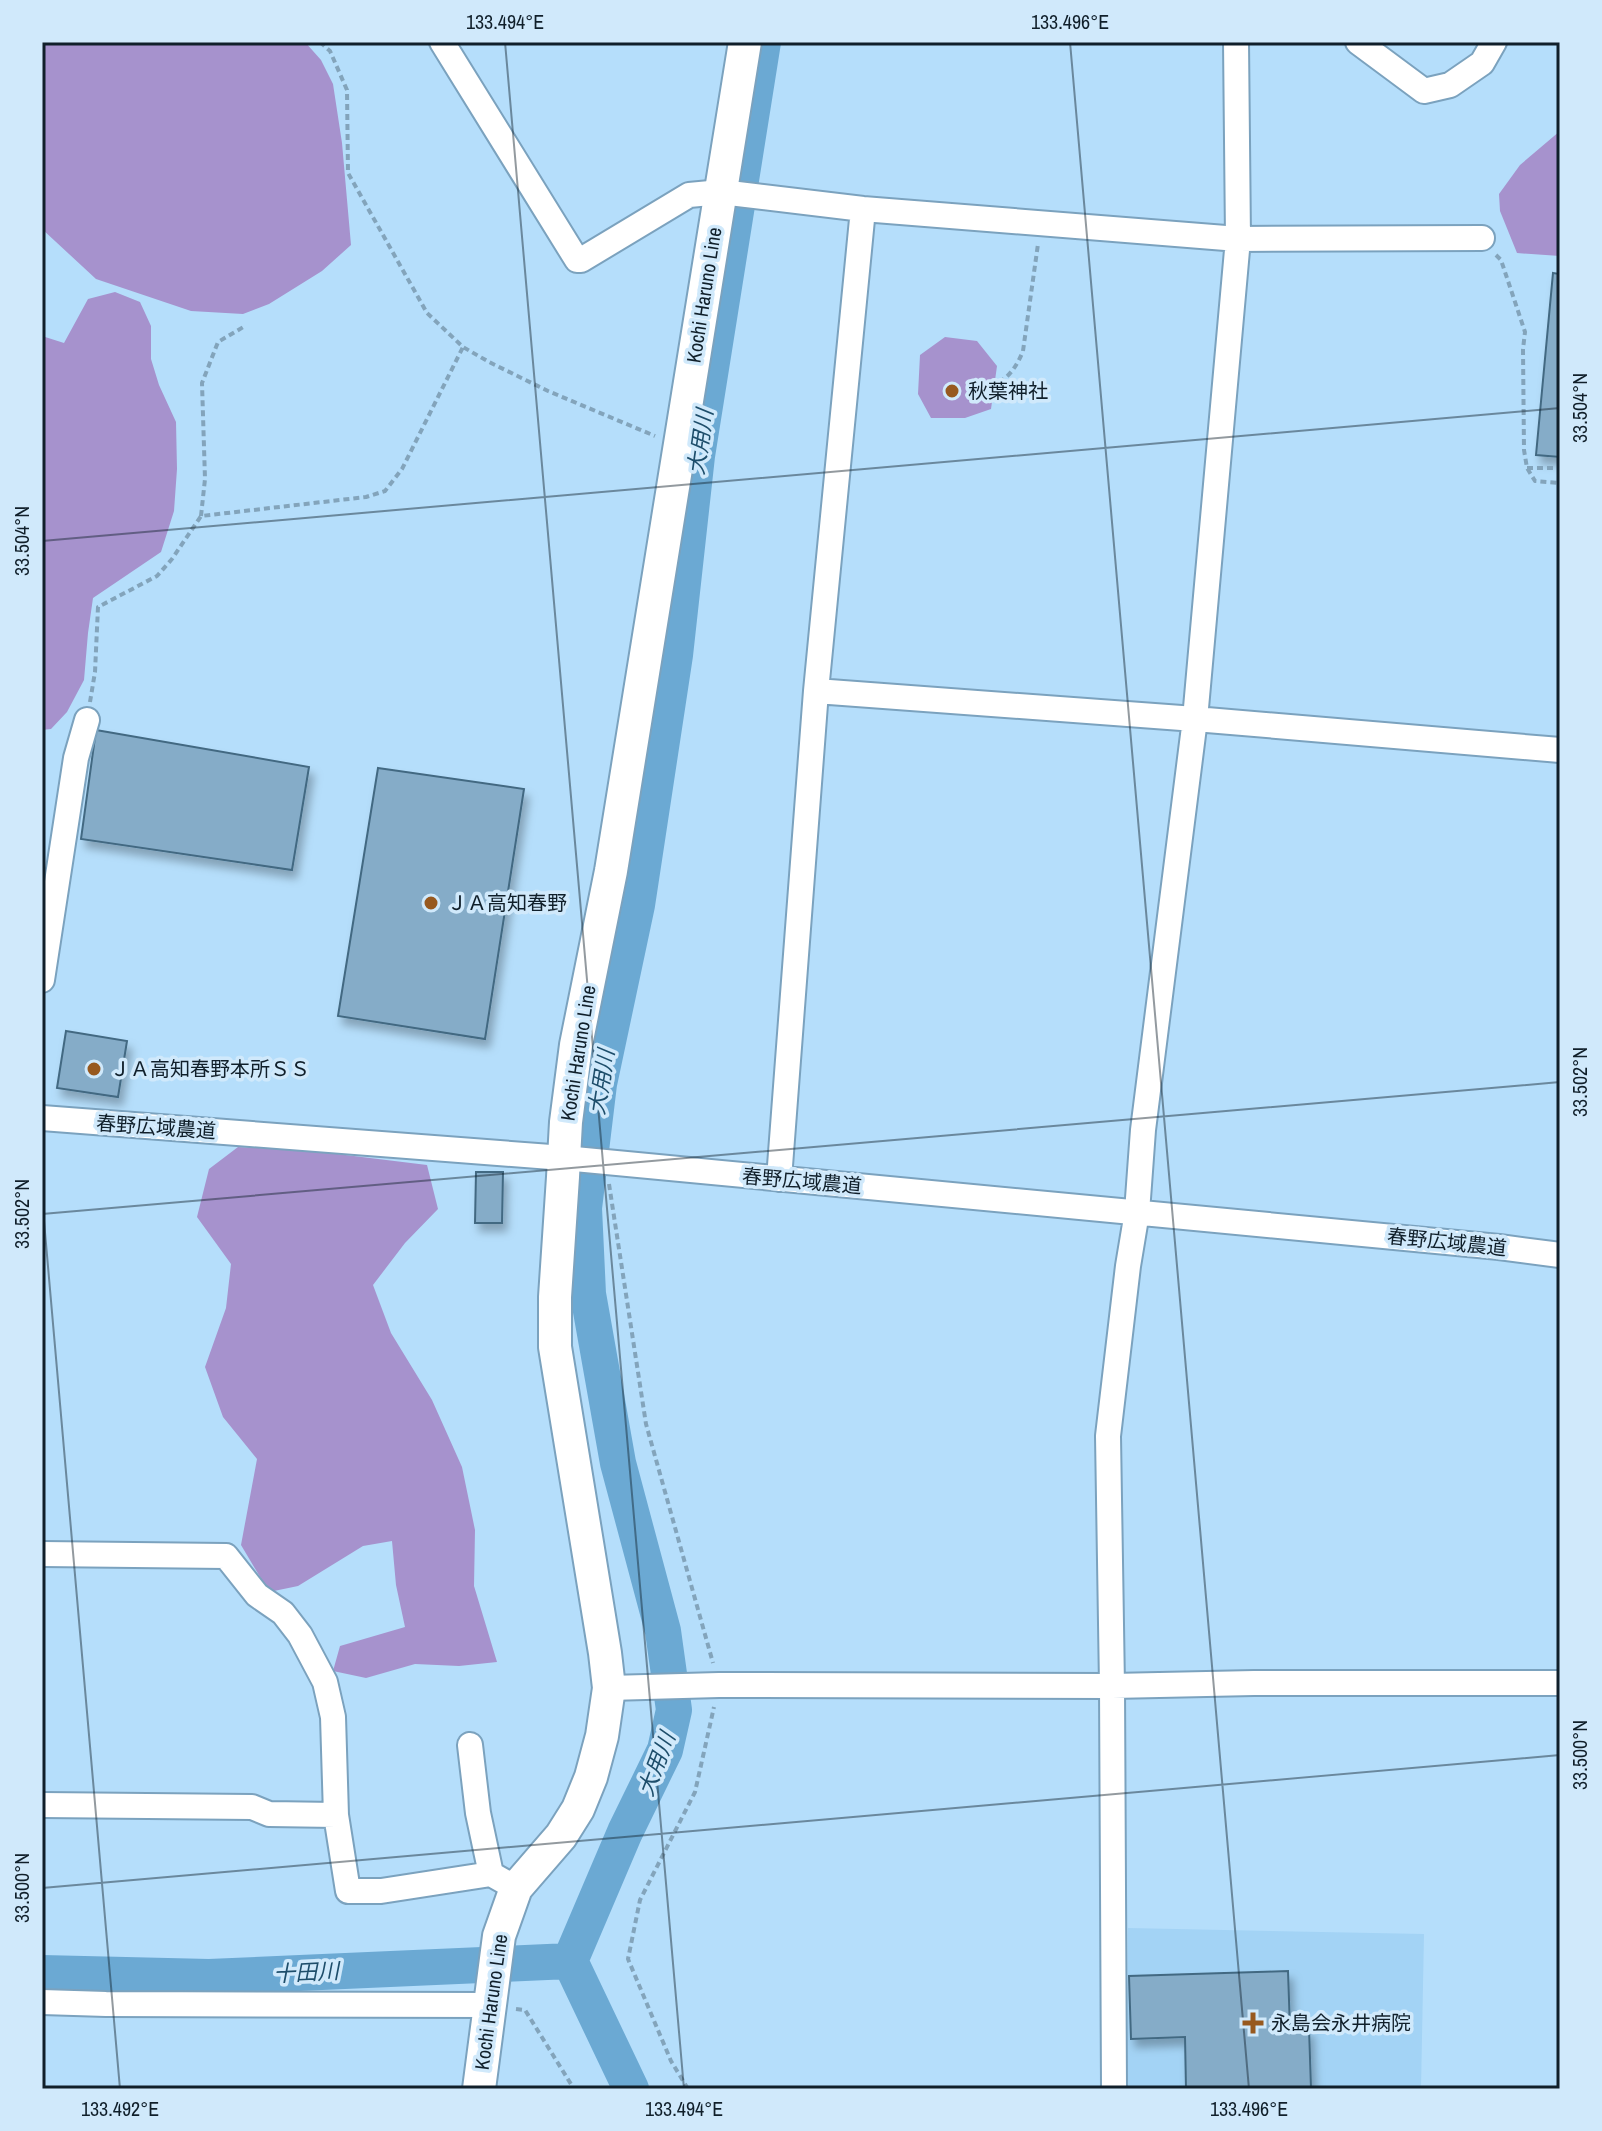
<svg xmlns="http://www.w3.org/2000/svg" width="1602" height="2131" font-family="'Archivo Narrow','Noto Sans JP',sans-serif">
<defs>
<filter id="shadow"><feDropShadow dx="4.5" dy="8" stdDeviation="4" flood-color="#0004"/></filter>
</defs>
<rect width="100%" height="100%" fill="#b5defb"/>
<path fill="#a3d3f5" d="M 1128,1928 L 1424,1934 L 1421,2089 L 1127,2089 Z"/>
<path fill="#a692cd" d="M 42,42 L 305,42 L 321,60 L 333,84 L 342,143 L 351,245 L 322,271 L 269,304 L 243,314 L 191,311 L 96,279 L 42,229 Z
M 1560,131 L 1560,256 L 1517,253 L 1500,211 L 1499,194 L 1520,165 Z
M 115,292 L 140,302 L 151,326 L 151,359 L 159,385 L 176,422 L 177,469 L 174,511 L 161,552 L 93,598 L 88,633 L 84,680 L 67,712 L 51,729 L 42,730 L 42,336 L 64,343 L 88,299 Z
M 945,337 L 977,341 L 997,366 L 991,409 L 965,418 L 931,418 L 918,394 L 920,355 Z
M 238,1147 L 313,1151 L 427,1165 L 438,1209 L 405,1243 L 373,1285 L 391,1333 L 432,1400 L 462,1467 L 475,1530 L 474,1586 L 497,1662 L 459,1666 L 415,1664 L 366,1678 L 333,1671 L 340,1646 L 405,1627 L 396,1585 L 392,1541 L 363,1546 L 298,1586 L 269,1592 L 241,1545 L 257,1459 L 223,1417 L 205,1367 L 226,1308 L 231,1264 L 197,1217 L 209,1169 Z"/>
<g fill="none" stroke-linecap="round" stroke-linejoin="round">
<path stroke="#6ba9d3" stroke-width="36" d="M 42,1973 L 209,1977 L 570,1961
M 631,2089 L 570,1961 L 625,1832 L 665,1750 L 674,1710 L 663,1631 L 618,1463 L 588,1294 L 584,1208 L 599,1084 L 637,905 L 675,655 L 697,456 L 763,42"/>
</g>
<path fill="#85acc8" stroke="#436982" stroke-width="2" filter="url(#shadow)" d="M 1553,273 L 1560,274 L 1560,457 L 1536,455 Z
M 96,730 L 309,767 L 292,870 L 81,839 Z
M 378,768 L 524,789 L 485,1039 L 338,1016 Z
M 66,1031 L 127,1041 L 118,1097 L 57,1088 Z
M 476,1172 L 503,1172 L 502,1223 L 475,1223 Z
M 1288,1971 L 1290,2029 L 1309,2028 L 1311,2088 L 1186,2089 L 1185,2037 L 1131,2039 L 1129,1976 Z"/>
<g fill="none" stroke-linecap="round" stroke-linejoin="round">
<defs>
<path id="minor" d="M 442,42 L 577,260 L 581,260 L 689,195 L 721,192 L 863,209 L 1238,239 L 1482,238
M 1358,42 L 1424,91 L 1450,85 L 1482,63 L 1494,42
M 816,691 L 1195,719 L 1560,750
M 42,980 L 76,758 L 87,720
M 42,1118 L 564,1158 L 1499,1247 L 1560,1255
M 779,1179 L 816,691 L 863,209
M 42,1554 L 226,1556 L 257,1595 L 283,1613 L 300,1635 L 325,1682 L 333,1717 L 336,1815 L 348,1891 L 381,1891 L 491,1874 L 516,1888
M 609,1688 L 719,1685 L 1112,1686 L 1254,1683 L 1560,1683
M 470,1745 L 478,1813 L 491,1874
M 42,1805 L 252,1807 L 269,1814 L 336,1815
M 42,2002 L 106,2004 L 490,2005
M 1114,2089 L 1112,1686 L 1108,1436 L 1128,1266 L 1137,1212 L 1143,1130 L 1195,719 L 1238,239 L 1236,42"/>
<path id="major" d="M 479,2089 L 499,1936 L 516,1888 L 561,1836 L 578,1809 L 591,1777 L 602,1736 L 609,1688 L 605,1653 L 555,1347 L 555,1297 L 563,1177 L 566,1122 L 576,1045 L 611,871 L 745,42"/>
</defs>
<use href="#minor" stroke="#7ba2be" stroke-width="28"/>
<use href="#major" stroke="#7ba2be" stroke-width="36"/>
<path stroke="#83a4bb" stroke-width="4" stroke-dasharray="6 4" stroke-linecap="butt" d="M 320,42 L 330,51 L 347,90 L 348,173 L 427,313 L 463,347 L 489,362 L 548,391 L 655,436
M 1496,255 L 1501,260 L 1525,332 L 1523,349 L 1524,450 L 1527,468 L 1535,481 L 1560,483
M 971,392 C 998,387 1012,378 1023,351 L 1038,244
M 1527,468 L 1560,468
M 201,516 L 205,479 L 202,383 L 218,342 L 245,326
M 90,702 L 95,672 L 98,607 L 157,576 L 172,559 L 201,516 L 366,497 L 385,491 L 402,469 L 463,347
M 609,1184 L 646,1424 L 713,1663
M 516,2009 L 525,2010 L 574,2089
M 688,2089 L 671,2061 L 628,1959 L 640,1900 L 695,1792 L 714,1707"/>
<use href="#minor" stroke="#fff" stroke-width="24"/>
<use href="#major" stroke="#fff" stroke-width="32"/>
</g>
<path fill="none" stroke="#101f2a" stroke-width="2" stroke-opacity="0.45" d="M 505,42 L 684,2089M 1070,42 L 1249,2089M 42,541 L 1560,408M 42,1198 L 120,2089M 42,1214 L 1560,1082M 42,1888 L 1560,1755"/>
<g fill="#97591f" stroke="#d0e9fb" stroke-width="3">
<circle cx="952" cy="391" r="8"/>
<circle cx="431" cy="903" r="8"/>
<circle cx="94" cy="1069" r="8"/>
<path d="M1249 2011h8v8h8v8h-8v8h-8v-8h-8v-8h8z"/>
</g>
<g text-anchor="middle" stroke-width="7" stroke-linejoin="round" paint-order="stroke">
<g font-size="20" fill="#101f2a" stroke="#d0e9fb">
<text transform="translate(704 295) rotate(-81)" y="7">Kochi Haruno Line</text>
<text transform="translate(578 1053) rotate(-81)" y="7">Kochi Haruno Line</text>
<text transform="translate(156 1127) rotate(4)" y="7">春野広域農道</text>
<text transform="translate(802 1181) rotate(5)" y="7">春野広域農道</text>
<text transform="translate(1447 1242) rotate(6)" y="7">春野広域農道</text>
<text transform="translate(491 2002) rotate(-82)" y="7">Kochi Haruno Line</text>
</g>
<g font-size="20" fill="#101f2a" stroke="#d0e9fb" text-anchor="start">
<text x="968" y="398">秋葉神社</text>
<text x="447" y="910">ＪＡ高知春野</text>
<text x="110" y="1076">ＪＡ高知春野本所ＳＳ</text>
<text x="1271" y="2030">永島会永井病院</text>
</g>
<g font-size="22" font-style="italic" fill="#1e4e6b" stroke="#d0e9fb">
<text transform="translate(700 442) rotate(-82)" y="8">大用川</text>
<text transform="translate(601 1082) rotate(-81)" y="8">大用川</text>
<text transform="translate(656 1764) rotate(-69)" y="8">大用川</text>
<text transform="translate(306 1972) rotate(-3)" y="8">十田川</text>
</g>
</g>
<rect width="1602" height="2131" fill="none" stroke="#d0e9fb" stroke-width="88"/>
<rect x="44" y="44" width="1514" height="2043" fill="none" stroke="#101f2a" stroke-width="3"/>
<g font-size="20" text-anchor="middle" fill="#101f2a">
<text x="505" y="29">133.494°E</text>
<text x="1070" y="29">133.496°E</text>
<text transform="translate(1580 408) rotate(-90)" y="7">33.504°N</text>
<text transform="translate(22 541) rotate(-90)" y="7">33.504°N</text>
<text transform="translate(1580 1082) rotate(-90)" y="7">33.502°N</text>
<text transform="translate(22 1214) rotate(-90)" y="7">33.502°N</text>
<text transform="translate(1580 1755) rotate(-90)" y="7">33.500°N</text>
<text transform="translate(22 1888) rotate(-90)" y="7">33.500°N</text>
<text x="120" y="2116">133.492°E</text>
<text x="684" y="2116">133.494°E</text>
<text x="1249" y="2116">133.496°E</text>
</g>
</svg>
